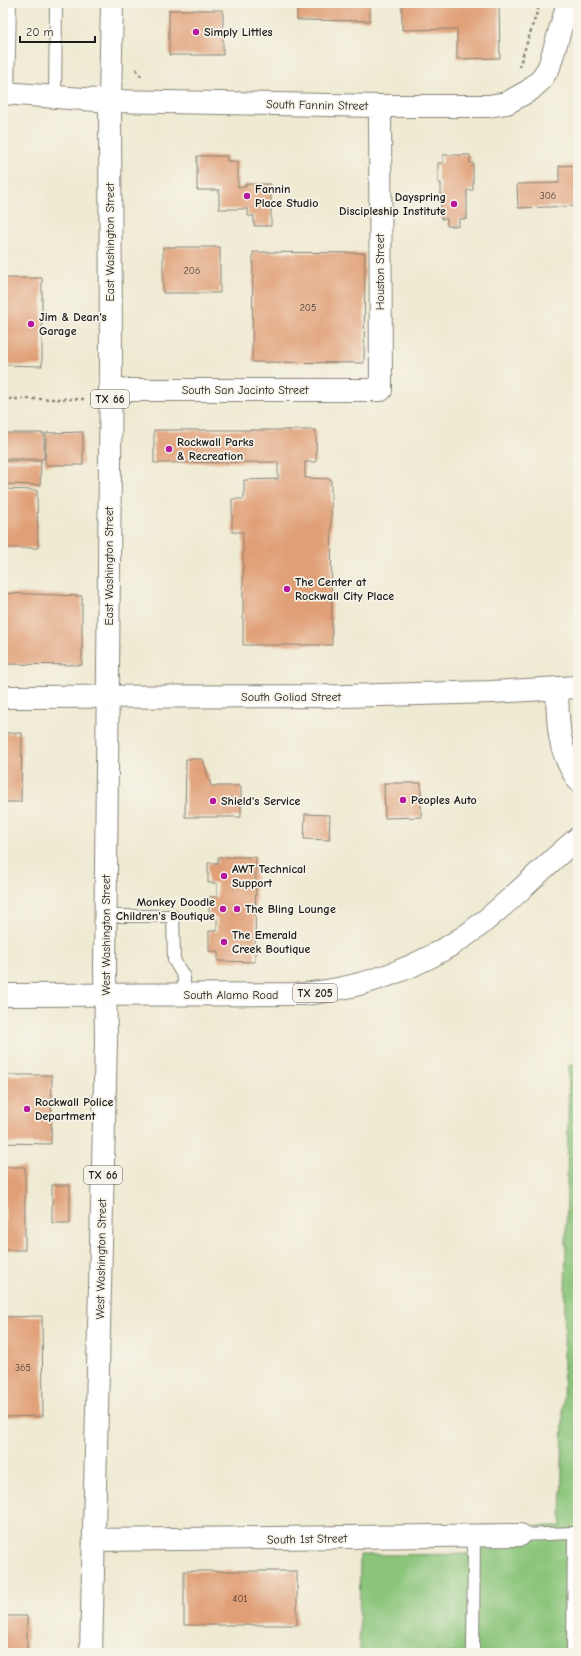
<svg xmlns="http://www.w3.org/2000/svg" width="581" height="1656" font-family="'Comic Neue',sans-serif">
<rect width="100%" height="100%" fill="#f7f3e8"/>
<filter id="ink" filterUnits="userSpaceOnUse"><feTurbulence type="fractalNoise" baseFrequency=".025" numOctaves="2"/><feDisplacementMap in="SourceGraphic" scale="8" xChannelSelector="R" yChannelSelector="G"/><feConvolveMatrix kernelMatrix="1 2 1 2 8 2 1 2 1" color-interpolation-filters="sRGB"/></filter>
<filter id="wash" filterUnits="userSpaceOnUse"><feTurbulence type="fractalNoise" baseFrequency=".012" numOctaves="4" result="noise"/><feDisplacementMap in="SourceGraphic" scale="16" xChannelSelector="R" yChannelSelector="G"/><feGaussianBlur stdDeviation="0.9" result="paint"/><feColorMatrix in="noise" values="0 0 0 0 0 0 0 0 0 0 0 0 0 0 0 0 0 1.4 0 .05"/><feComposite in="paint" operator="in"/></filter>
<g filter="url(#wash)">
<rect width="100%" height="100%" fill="#efead2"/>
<path fill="#8ac57a" stroke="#53704b" d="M 569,1065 L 578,1065 L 578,1653 L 359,1653 L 360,1555 L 479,1554 L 480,1526 L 561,1526 Z"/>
<g id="blocks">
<path fill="#e09f76" d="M 297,3 L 370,3 L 370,21 L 297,20 Z
M 402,3 L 499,3 L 500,58 L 457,59 L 457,29 L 402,30 Z
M 169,10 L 223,10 L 223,55 L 169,55 Z
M 443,155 L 470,155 L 470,163 L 473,163 L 473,190 L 467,190 L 467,219 L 459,219 L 459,226 L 447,226 L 447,219 L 441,219 L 441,183 L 438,183 L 438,163 L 443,163 Z
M 197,156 L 227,156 L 227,161 L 238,161 L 238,187 L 245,187 L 245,184 L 271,184 L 271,226 L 254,226 L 254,216 L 248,216 L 248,209 L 219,209 L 219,190 L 197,190 Z
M 578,165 L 578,206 L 518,208 L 517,184 L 559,183 L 559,166 Z
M 163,247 L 220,247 L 220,293 L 163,293 Z
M 253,252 L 365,253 L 364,363 L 252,362 Z
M 3,278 L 42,278 L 42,366 L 3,365 Z
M 154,430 L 316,430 L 316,462 L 305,462 L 305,478 L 331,479 L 332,645 L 243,645 L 243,532 L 232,532 L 232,499 L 244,499 L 244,480 L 278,479 L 278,462 L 154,463 Z
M 83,432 L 83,465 L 45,465 L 46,433 Z
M 3,433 L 44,433 L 44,459 L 3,459 Z
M 3,461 L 41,461 L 40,485 L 3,484 Z
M 3,489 L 37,490 L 38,548 L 3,548 Z
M 3,593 L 82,596 L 82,665 L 3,664 Z
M 3,733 L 22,733 L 21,802 L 3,802 Z
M 186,759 L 203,759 L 211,786 L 241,786 L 241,817 L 185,817 Z
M 384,783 L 421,783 L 421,817 L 385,818 Z
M 305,814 L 330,815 L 329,840 L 304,839 Z
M 218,857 L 256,857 L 255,962 L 218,961 L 218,951 L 209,951 L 209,931 L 217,931 L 217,918 L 209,918 L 209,897 L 217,897 L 217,883 L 208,883 L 208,863 L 218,863 Z
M 3,1075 L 52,1075 L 51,1144 L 3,1143 Z
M 5,1167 L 25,1167 L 25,1250 L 5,1250 Z
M 52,1185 L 70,1185 L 70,1223 L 52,1223 Z
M 42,1316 L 43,1416 L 3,1417 L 3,1317 Z
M 184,1571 L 297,1571 L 297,1625 L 184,1625 Z
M 3,1616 L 27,1616 L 27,1653 L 3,1653 Z"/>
</g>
</g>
<g filter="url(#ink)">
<use href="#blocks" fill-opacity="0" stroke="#868377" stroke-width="1"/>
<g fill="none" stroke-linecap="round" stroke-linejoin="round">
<defs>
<path id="lane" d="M 8,93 L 10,3
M 55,97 L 56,3
M 105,916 L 173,916 L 174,960 L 184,977 L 184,995
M 520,1535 L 574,1533
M 473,1653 L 474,1536
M 573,1653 L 574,1533 L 578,1533"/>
<path id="street" d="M 112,3 L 110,101 L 380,106 L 488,106 L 507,103 L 530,90 L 541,80 L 549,67 L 568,3
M 110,390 L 381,390 L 380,106
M 94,1540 L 520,1535"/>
<path id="primary" d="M 3,93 L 110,101 L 111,364 L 105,968 L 106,1041 L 91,1653
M 557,689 C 558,724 557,749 578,780
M 3,697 L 344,696 L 492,692 L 578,687
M 3,995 L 304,994 C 363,988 419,968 468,934 C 507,906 540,869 578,838"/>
</defs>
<use href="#lane" stroke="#868377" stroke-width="14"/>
<use href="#street" stroke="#868377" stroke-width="24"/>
<use href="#primary" stroke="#868377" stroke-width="24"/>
<path stroke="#868377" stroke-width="2.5" stroke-dasharray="3 3" stroke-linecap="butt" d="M 519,67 L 540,3
M 136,69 L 142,78
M 3,399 L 86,399"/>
<use href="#lane" stroke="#fff" stroke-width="12"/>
<use href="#street" stroke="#fff" stroke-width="22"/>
<use href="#primary" stroke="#fff" stroke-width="22"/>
</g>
</g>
<g fill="#b5179e" stroke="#f7f3e8" stroke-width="1.5">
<circle cx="196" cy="32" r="4"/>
<circle cx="247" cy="196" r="4"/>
<circle cx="454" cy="204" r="4"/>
<circle cx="31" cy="324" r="4"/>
<circle cx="169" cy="449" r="4"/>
<circle cx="287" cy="589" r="4"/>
<circle cx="403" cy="800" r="4"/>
<circle cx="213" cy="801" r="4"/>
<circle cx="224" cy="876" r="4"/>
<circle cx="223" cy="909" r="4"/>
<circle cx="237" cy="909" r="4"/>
<circle cx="224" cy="942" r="4"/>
<circle cx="27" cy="1109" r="4"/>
</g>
<g text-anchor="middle" stroke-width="3.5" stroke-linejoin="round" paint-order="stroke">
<g font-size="10" fill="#4d3d32">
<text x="548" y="199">306</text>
<text x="192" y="274">206</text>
<text x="308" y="311">205</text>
<text x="23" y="1371">365</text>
<text x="240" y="1602">401</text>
</g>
<g fill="#f7f3e8" stroke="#5e5c59" stroke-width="1">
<rect x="91" y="390" width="38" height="18" rx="3"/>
<rect x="293" y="984" width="44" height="18" rx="3"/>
<rect x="84" y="1166" width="38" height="18" rx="3"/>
</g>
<g font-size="11" font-weight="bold" fill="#1c1c1c">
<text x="110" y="403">TX 66</text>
<text x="315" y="997">TX 205</text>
<text x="103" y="1179">TX 66</text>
</g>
<g font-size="12" font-weight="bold" fill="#1c1c1c" stroke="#f7f3e8" text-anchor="start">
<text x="204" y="36">Simply Littles</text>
<text x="255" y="193">Fannin<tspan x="255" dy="14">Place Studio</tspan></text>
<text x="446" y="201" text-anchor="end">Dayspring<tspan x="446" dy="14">Discipleship Institute</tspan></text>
<text x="39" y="321">Jim &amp; Dean's<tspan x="39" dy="14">Garage</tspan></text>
<text x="177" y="446">Rockwall Parks<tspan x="177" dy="14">&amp; Recreation</tspan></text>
<text x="295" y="586">The Center at<tspan x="295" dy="14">Rockwall City Place</tspan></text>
<text x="411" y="804">Peoples Auto</text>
<text x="221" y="805">Shield's Service</text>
<text x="232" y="873">AWT Technical<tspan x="232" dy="14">Support</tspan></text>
<text x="215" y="906" text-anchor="end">Monkey Doodle<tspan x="215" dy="14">Children's Boutique</tspan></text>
<text x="245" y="913">The Bling Lounge</text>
<text x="232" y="939">The Emerald<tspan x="232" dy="14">Creek Boutique</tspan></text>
<text x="35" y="1106">Rockwall Police<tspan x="35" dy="14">Department</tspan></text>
</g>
<g font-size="12" fill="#1c1c1c" stroke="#f7f3e8">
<text transform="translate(317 105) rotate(1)" y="4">South Fannin Street</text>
<text transform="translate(110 242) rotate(-90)" y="4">East Washington Street</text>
<text transform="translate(380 272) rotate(-90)" y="4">Houston Street</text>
<text x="245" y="394">South San Jacinto Street</text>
<text transform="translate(109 566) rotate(-90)" y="4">East Washington Street</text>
<text x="291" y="701">South Goliad Street</text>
<text transform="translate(106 935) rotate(-90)" y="4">West Washington Street</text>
<text x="231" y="999">South Alamo Road</text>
<text transform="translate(101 1259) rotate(-89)" y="4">West Washington Street</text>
<text transform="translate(307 1539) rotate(-1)" y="4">South 1st Street</text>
</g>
</g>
<rect width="581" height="1656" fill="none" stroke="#f7f3e8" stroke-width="16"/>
<path d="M20 36v6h75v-6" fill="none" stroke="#1c1c1c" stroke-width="2"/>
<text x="26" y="36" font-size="12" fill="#1c1c1c" stroke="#f7f3e8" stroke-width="3" paint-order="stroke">20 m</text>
</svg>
